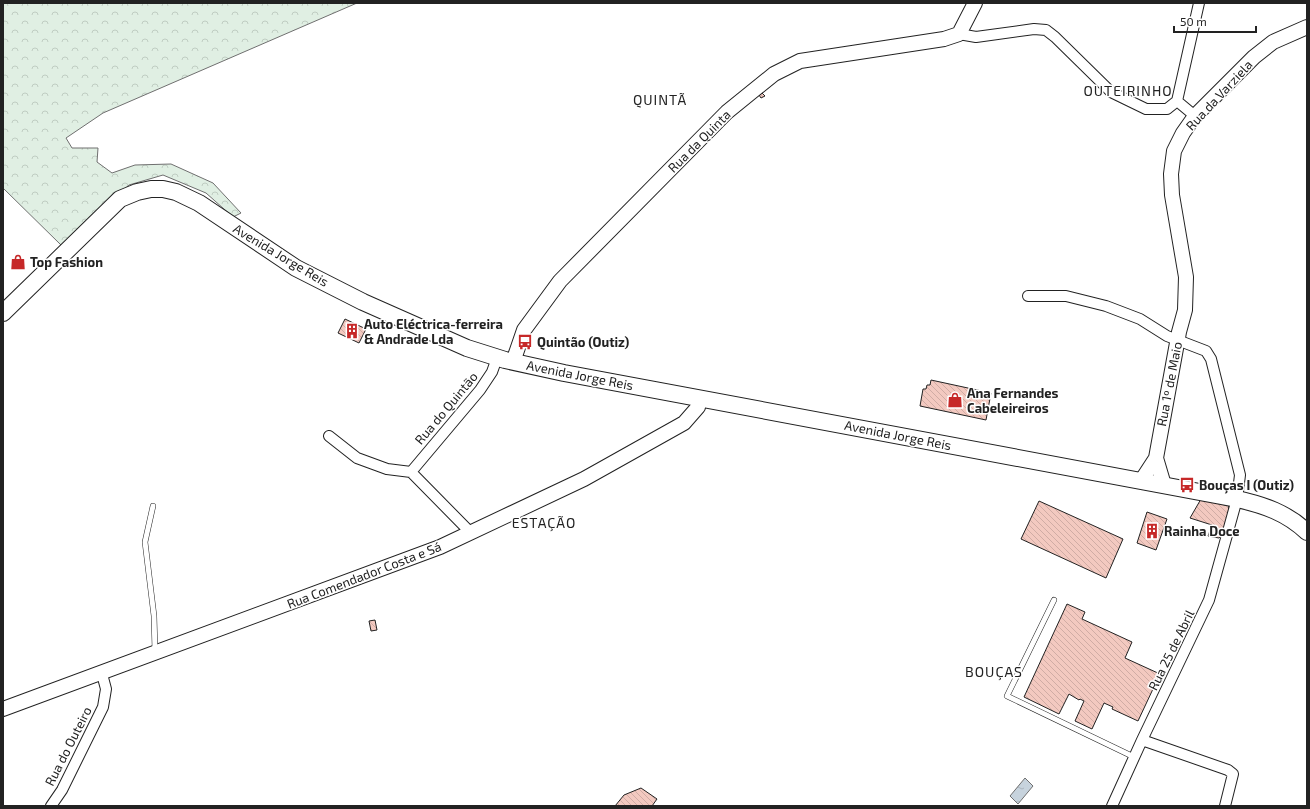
<svg xmlns="http://www.w3.org/2000/svg" width="1310" height="809" font-family="'Exo 2',sans-serif">
<defs>
<pattern id="forest-crowns" width="20" height="18" patternUnits="userSpaceOnUse"><rect width="20" height="18" fill="#e0efe3"/><path d="M2 6a3 3 0 1 1 6 0M12 15a3 3 0 1 1 6 0" fill="none" stroke="#c0cdc2"/></pattern>
<pattern id="water-ripples" width="26" height="14" patternUnits="userSpaceOnUse"><rect width="26" height="14" fill="#c7d3dd"/><path d="M2 4q2-2 4 0t4 0M15 11q2-2 4 0t4 0" fill="none" stroke="#abb5bd"/></pattern>
<pattern id="building-back-hatch" width="6" height="6" patternUnits="userSpaceOnUse"><rect width="6" height="6" fill="#f3c9c0"/><path d="M-1 5l2 2M0 0l6 6M5-1l2 2" fill="none" stroke="#d0aca5"/></pattern>
</defs>
<rect width="100%" height="100%" fill="#fff"/>
<path fill="url(#forest-crowns)" stroke="#6f6f6f" d="M 3,3 L 357,3 L 103,113 L 66,138 L 72,148 L 98,148 L 97,162 L 112,173 L 135,165 L 171,164 L 213,183 L 241,213 L 233,217 L 206,193 L 163,175 L 129,185 L 61,245 L 3,188 Z"/>
<path fill="url(#water-ripples)" stroke="#6f6f6f" d="M 1025,778 L 1033,786 L 1018,804 L 1010,796 Z"/>
<path fill="url(#building-back-hatch)" stroke="#222" d="M 762,93 L 765,96 L 761,98 L 759,95 Z
M 345,319 L 366,329 L 359,343 L 338,333 Z
M 931,380 L 991,393 L 986,420 L 920,406 L 923,389 L 926,389 L 927,385 L 930,385 Z
M 1201,499 L 1229,506 L 1226,530 L 1219,538 L 1208,536 L 1212,525 L 1190,518 Z
M 1039,501 L 1123,539 L 1106,578 L 1021,539 Z
M 1147,512 L 1167,519 L 1156,550 L 1137,543 Z
M 1067,604 L 1085,612 L 1082,619 L 1132,642 L 1125,658 L 1160,674 L 1138,721 L 1112,709 L 1113,707 L 1104,703 L 1092,729 L 1075,721 L 1084,701 L 1080,699 L 1079,700 L 1069,694 L 1059,714 L 1024,697 Z
M 375,620 L 377,630 L 371,631 L 369,621 Z
M 641,788 L 657,799 L 652,806 L 615,806 L 624,795 Z"/>
<g fill="none" stroke-linecap="round" stroke-linejoin="round">
<defs>
<path id="lane" d="M 153,506 L 145,542 L 154,616 L 155,651
M 1054,600 L 1007,696 L 1134,757"/>
<path id="street" d="M 959,34 L 976,37 L 1034,29 L 1046,30 L 1055,37 L 1111,92 L 1146,109 L 1167,109 L 1177,101 L 1195,116
M 1177,101 L 1199,3
M 1028,296 L 1066,296 L 1106,306 L 1140,319 L 1167,336 L 1206,351 L 1211,359 L 1240,475 L 1237,499 L 1209,600 L 1142,740 L 1112,806
M 329,436 L 357,458 L 387,469 L 411,472
M 471,533 L 411,472 L 480,390 L 492,372 L 497,358
M 1142,740 L 1228,770 L 1233,774 L 1225,806
M 51,806 L 62,790 L 103,707 L 106,689 L 102,674"/>
<path id="secondary" d="M 513,362 L 524,330 L 560,281 L 727,112 L 774,74 L 800,61 L 944,39 L 959,34 L 975,3
M 1156,458 L 1164,485
M 1141,481 L 1156,458 L 1179,332 L 1185,310 L 1186,277 L 1172,195 L 1171,174 L 1174,151 L 1183,133 L 1195,116 L 1254,57 L 1273,42 L 1307,27
M 3,709 L 440,547 L 584,479 L 684,423 L 698,407 L 699,398"/>
<path id="primary" d="M 3,313 L 120,199 L 137,192 L 151,189 L 163,189 L 176,192 L 199,203 L 296,268 L 363,302 L 467,348 L 505,360 L 564,373 L 1237,499 C 1264,505 1287,513 1307,532"/>
</defs>
<use href="#lane" stroke="#222" stroke-width="6"/>
<use href="#street" stroke="#222" stroke-width="12"/>
<use href="#secondary" stroke="#222" stroke-width="16"/>
<use href="#primary" stroke="#222" stroke-width="18"/>
<use href="#lane" stroke="#fff" stroke-width="5"/>
<use href="#street" stroke="#fff" stroke-width="10"/>
<use href="#secondary" stroke="#fff" stroke-width="14"/>
<use href="#primary" stroke="#fff" stroke-width="16"/>
</g>
<defs>
<symbol id="shop-bare" viewBox="-9 -9 18 18"><path d="M-5-2.5h2.3a2.7 3.5 0 0 1 5.4 0H5L5.5 6h-11ZM-1.5-2.5h3a1.5 2.3 0 0 0-3 0Z" fill="#c62828" stroke="#fff" stroke-width="2.5" paint-order="stroke"/></symbol>
<symbol id="building-bare" viewBox="-9 -9 18 18"><path d="M-4-6H4V6H1V3H-1V6H-4ZM-2.5-4.3h1.7v1.8h-1.7ZM.8-4.3h1.7v1.8H.8ZM-2.5-1h1.7V.8h-1.7ZM.8-1h1.7V.8H.8Z" fill="#c62828" stroke="#fff" stroke-width="2.5" paint-order="stroke"/></symbol>
<symbol id="bus-bare" viewBox="-9 -9 18 18"><path d="M-5-6H5V4H4V6H2V4H-2V6H-4V4H-5ZM-3.5-4V0h7V-4ZM-3.5 1.2v1.5H-2V1.2ZM2 1.2v1.5H3.5V1.2Z" fill="#c62828" stroke="#fff" stroke-width="2.5" paint-order="stroke"/></symbol>
</defs>
<g fill-rule="evenodd">
<use href="#shop-bare" x="7" y="251" width="22" height="22"/>
<use href="#building-bare" x="341" y="320" width="22" height="22"/>
<use href="#bus-bare" x="514" y="331" width="22" height="22"/>
<use href="#shop-bare" x="944" y="389" width="22" height="22"/>
<use href="#bus-bare" x="1176" y="474" width="22" height="22"/>
<use href="#building-bare" x="1141" y="520" width="22" height="22"/>
</g>
<g text-anchor="middle" stroke-width="3" stroke-linejoin="round" paint-order="stroke">
<g font-size="13" fill="#222" stroke="#fff">
<text transform="translate(1219 95) rotate(-47)" y="5">Rua da Varziela</text>
<text transform="translate(699 141) rotate(-45)" y="5">Rua da Quinta</text>
<text transform="translate(281 255) rotate(31)" y="5">Avenida Jorge Reis</text>
<text transform="translate(580 375) rotate(11)" y="5">Avenida Jorge Reis</text>
<text transform="translate(1169 384) rotate(-79)" y="5">Rua 1º de Maio</text>
<text transform="translate(446 408) rotate(-50)" y="5">Rua do Quintão</text>
<text transform="translate(898 435) rotate(11)" y="5">Avenida Jorge Reis</text>
<text transform="translate(364 575) rotate(-21)" y="5">Rua Comendador Costa e Sá</text>
<text transform="translate(1171 650) rotate(-64)" y="5">Rua 25 de Abril</text>
<text transform="translate(68 746) rotate(-63)" y="5">Rua do Outeiro</text>
</g>
<g font-size="13" font-weight="bold" fill="#222" stroke="#fff" text-anchor="start">
<text x="30" y="267">Top Fashion</text>
<text x="364" y="329">Auto Eléctrica-ferreira<tspan x="364" dy="15">&amp; Andrade Lda</tspan></text>
<text x="537" y="347">Quintão (Outiz)</text>
<text x="967" y="398">Ana Fernandes<tspan x="967" dy="15">Cabeleireiros</tspan></text>
<text x="1199" y="490">Bouças I (Outiz)</text>
<text x="1164" y="536">Rainha Doce</text>
</g>
<g font-size="14" letter-spacing="1" fill="#222" stroke="#fff">
<text x="1128" y="96">OUTEIRINHO</text>
<text x="660" y="105">QUINTÃ</text>
<text x="544" y="528">ESTAÇÃO</text>
<text x="994" y="677">BOUÇAS</text>
</g>
</g>
<rect width="1310" height="809" fill="none" stroke="#222222" stroke-width="8"/>
<path d="M1174 26v6h82v-6" fill="none" stroke="#222222" stroke-width="2"/>
<text x="1180" y="26" font-size="12" fill="#222222" stroke="#ffffff" stroke-width="3" paint-order="stroke">50 m</text>
</svg>
